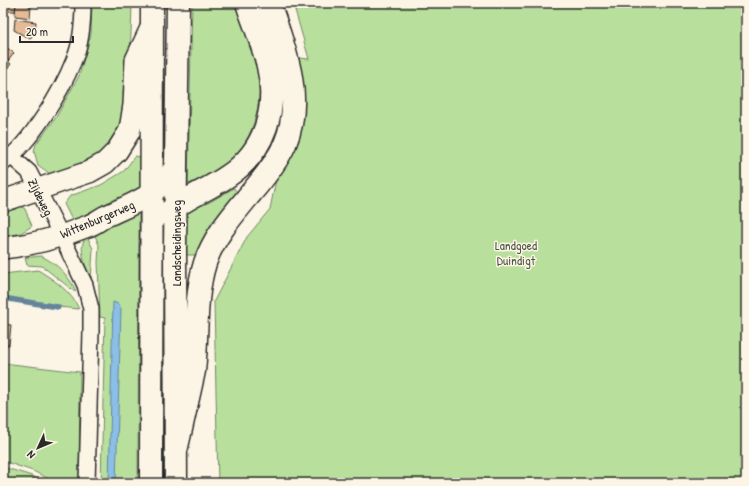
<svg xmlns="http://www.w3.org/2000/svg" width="749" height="486" font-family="'Patrick Hand',sans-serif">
<rect width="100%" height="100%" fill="#fcf5e5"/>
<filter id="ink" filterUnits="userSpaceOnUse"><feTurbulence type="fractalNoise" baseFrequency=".025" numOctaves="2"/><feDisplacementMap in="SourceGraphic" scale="8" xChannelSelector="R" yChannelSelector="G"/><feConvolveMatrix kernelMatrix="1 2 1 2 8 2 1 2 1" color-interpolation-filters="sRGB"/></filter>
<g filter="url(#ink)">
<path fill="#b8e09c" stroke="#728664" d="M 92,3 L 132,3 C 131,48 128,93 120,137 L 79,170 L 50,174 L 38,165 L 34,151 L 36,144 L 55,119 L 79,76 L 91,34 Z
M 192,3 L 237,3 C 243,18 249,34 254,49 C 265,87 260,132 231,160 C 219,171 203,178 188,184 Z
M 293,3 L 746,3 L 746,483 L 218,483 L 214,301 L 247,237 L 270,209 L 278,170 L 291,57 L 309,59 Z
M 135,156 L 141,157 L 140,195 L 84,221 L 72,220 L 64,204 L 70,196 L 101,185 L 124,171 Z
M 234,188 L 241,198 L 202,255 L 186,255 L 186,215 L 193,209 L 210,202 Z
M 19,205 L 25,209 L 32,226 L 21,233 L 3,238 L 3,207 Z
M 139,208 L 138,483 L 101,483 L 105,318 L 100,317 L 98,262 L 99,245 L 93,231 Z
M 87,236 L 93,249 L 91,281 C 87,269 76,246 87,236 Z
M 41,256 C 58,264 68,275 76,291 L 75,292 L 42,266 L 27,265 L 25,258 Z
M 38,270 C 54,280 71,291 79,309 L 58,307 L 3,298 L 3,274 Z
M 3,363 L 80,372 L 79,483 L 57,483 L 33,471 L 3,461 Z
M 3,467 L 32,476 L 45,483 L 3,483 Z"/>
<path fill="#8bbfe8" stroke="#65849c" d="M 113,302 L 118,304 L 121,309 L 116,483 L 109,483 Z"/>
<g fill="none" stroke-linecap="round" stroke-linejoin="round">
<path stroke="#65849c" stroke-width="5.5" d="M 3,298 L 58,307"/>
</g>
<path fill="#e5ba95" stroke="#2b2b2b" d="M 8,3 L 16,3 L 15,11 L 7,11 Z
M 16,3 L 31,3 L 30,4 L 29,7 L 31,7 L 30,18 L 15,16 Z
M 15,19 L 36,22 L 35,31 L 30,39 L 14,30 Z
M 3,45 L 14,53 L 8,61 L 11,64 L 7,69 L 4,67 L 3,69 Z
M 3,324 L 11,325 L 9,345 L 3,345 Z"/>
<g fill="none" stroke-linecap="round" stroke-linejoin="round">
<defs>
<path id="street" d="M 12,157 L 29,172 L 61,235 L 85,285 L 91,309 L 91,331 L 87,483
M 3,163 C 31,142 61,93 74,60 C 82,42 83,22 83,3"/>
<path id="secondary" d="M 3,201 L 89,172 L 105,163 L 117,151 L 129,132 L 131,124 L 134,105 L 136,60 L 151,28
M 3,248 C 32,245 61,237 88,226 C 94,224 99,220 104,217 C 134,203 160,195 176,165"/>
<path id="primary" d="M 166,214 C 185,198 208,190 228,176 C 265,151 278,109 268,66 C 263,45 254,24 247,3
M 176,451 C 180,433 184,415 188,398 C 190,389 192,380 194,371 C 198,335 194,298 205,263 C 214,236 233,215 251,193 C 264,178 277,162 285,144 C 305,97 284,47 269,3
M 151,483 L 152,3
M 176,483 L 175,248 L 178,3"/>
</defs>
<use href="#street" stroke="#2b2b2b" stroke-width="18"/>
<use href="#secondary" stroke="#2b2b2b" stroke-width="24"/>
<use href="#primary" stroke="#2b2b2b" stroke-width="25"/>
<use href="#street" stroke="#fcf5e5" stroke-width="15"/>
<use href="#secondary" stroke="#fcf5e5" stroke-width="21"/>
<use href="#primary" stroke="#fcf5e5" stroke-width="22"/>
</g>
</g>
<g text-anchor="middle" stroke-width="3" stroke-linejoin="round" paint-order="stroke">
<g font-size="13" fill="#2b2b2b" stroke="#fcf5e5">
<text transform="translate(41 197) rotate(63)" y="5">Zijdeweg</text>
<text transform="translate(97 219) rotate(-23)" y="5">Wittenburgerweg</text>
<text transform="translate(176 243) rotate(-90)" y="5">Landscheidingsweg</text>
</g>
<g font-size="13" fill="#4e5847" stroke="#fcf5e5">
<text x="516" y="250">Landgoed<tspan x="516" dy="15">Duindigt</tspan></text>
</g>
</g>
<rect width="749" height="486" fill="none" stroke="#fcf5e5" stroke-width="16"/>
<rect x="8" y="8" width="733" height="470" fill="none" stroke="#2b2b2b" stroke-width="1.5" filter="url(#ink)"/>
<g transform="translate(38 448) rotate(226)" stroke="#fcf5e5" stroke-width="3" paint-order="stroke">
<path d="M0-3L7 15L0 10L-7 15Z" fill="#2b2b2b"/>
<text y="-6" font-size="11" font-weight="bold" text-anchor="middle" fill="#2b2b2b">N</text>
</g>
<path d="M20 36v6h53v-6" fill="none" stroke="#2b2b2b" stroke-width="2"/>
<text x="26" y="36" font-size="12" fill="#2b2b2b" stroke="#fcf5e5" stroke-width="3" paint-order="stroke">20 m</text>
</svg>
